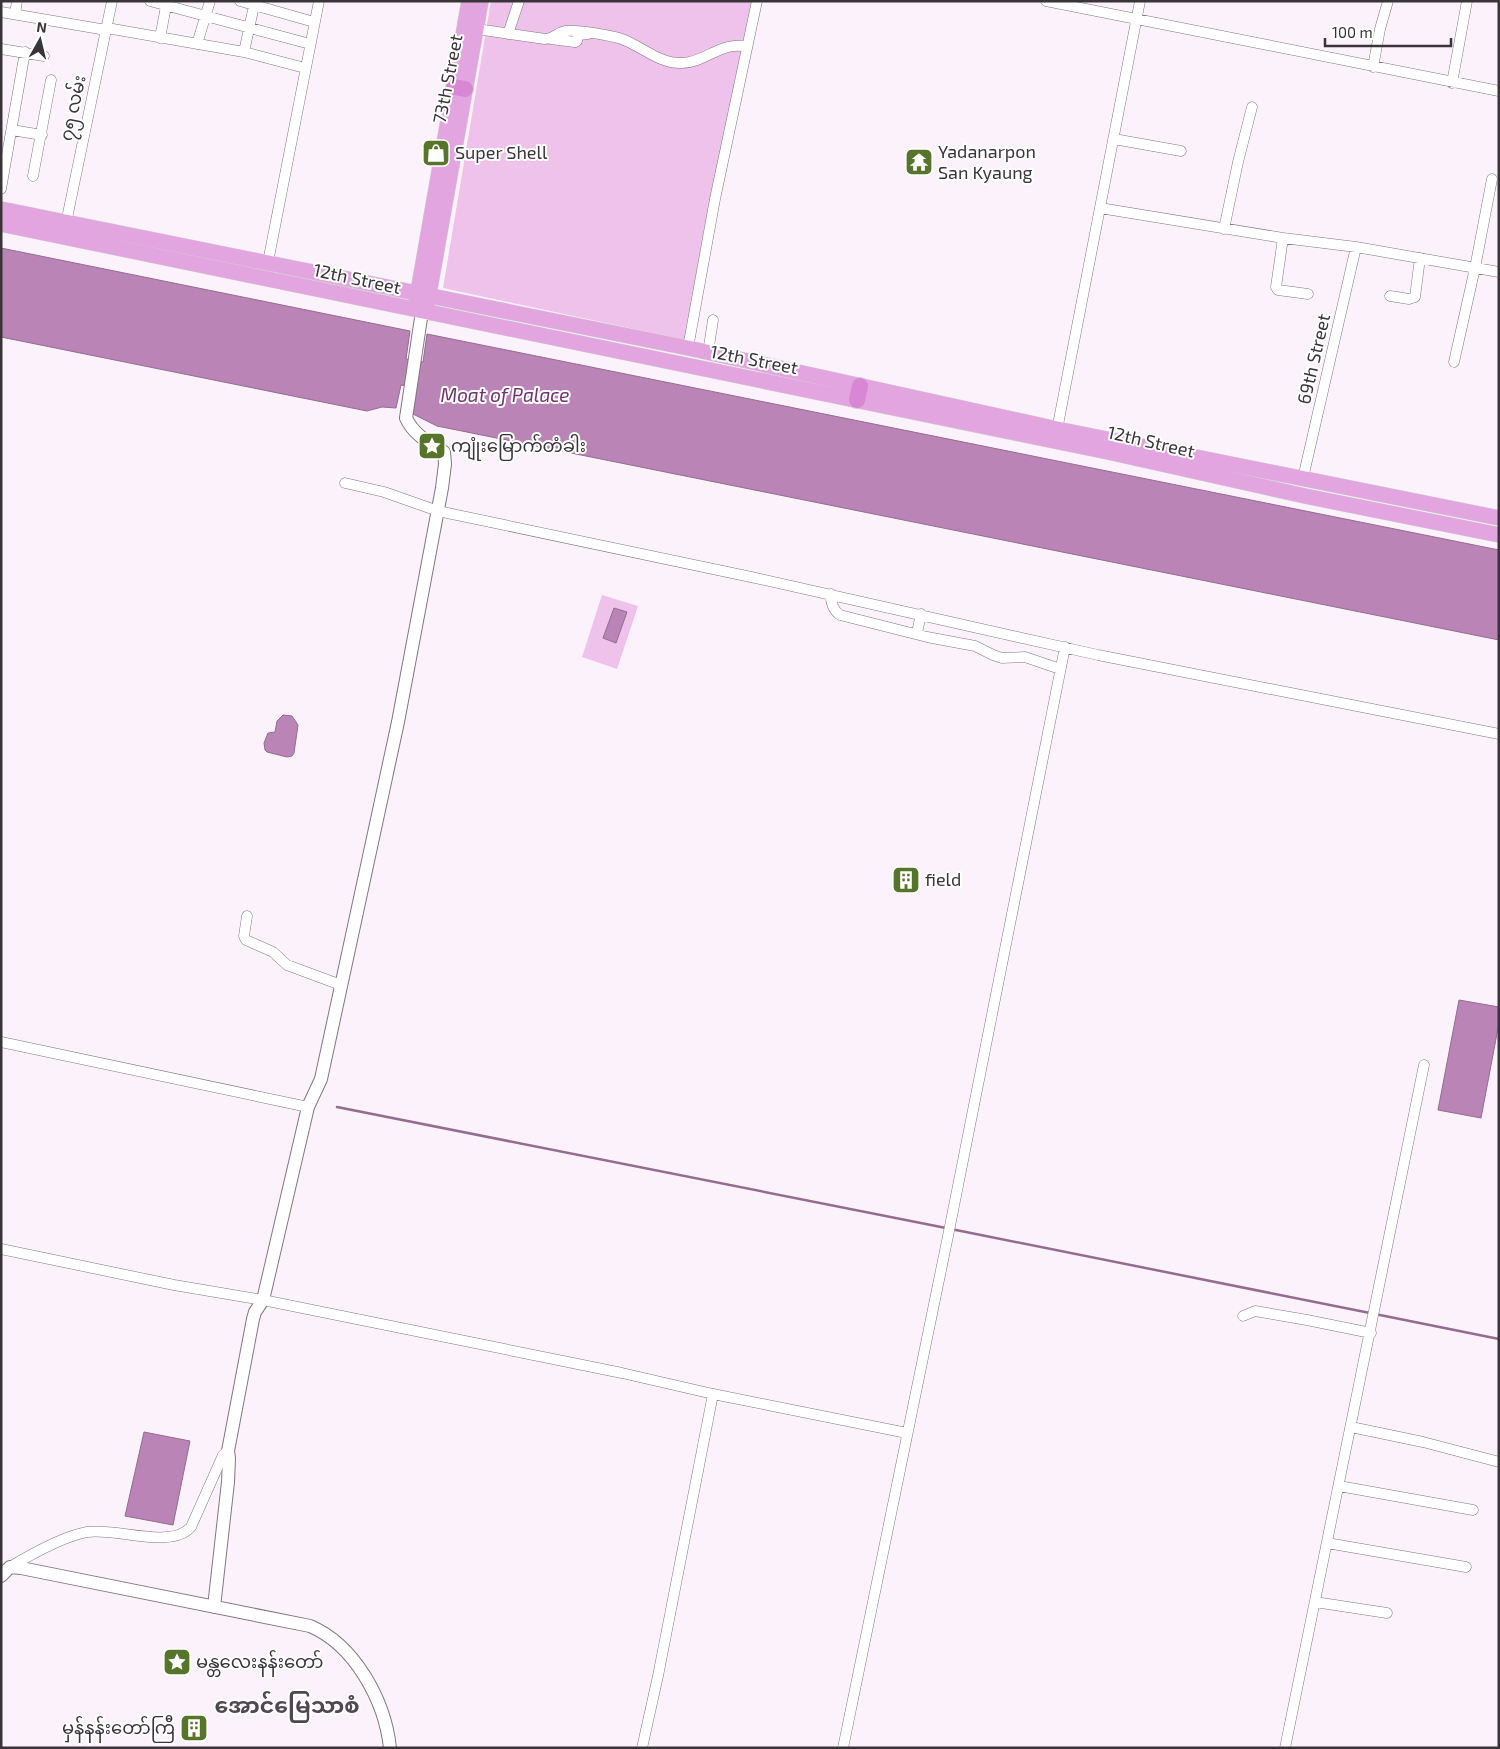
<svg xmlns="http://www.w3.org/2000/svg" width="1500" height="1749" viewBox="0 0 1500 1749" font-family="'Exo 2','Noto Sans Myanmar',sans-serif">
<rect width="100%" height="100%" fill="#fcf2fb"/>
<path fill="#eec2ea" d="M491 1H754L685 340 443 288Z
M602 595 638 606 617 669 582 657Z"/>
<path fill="#ba84b6" stroke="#936c90" d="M1 248 410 331 406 359 423 362 427 334 1499 550V640L437 426 413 414 417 388 401 385 396 408 382 407 367 411 1 337Z
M614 608 627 612 616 643 603 638Z
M283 715 292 716 298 725 294 753 292 756 287 757 267 752 265 750 264 743 268 733 275 732 277 721Z
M1459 1000 1499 1007V1023L1481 1118 1438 1110Z
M144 1432 190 1441 173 1525 125 1516Z"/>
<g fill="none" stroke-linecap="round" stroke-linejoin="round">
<path stroke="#936c90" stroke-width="2.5" d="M337 1107 946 1228
M951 1229 1370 1313
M1375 1314 1499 1339"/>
<defs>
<path id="minor" d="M150 1 310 44
M240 1 314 22
M1046 1 1499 91
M1 12 106 30
M15 14 17 1
M107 28 244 52 305 68
M470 28 545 39C553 39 558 32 566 31 580 30 605 35 619 38 641 45 658 64 682 63 705 63 722 40 747 47
M508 34 519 1
M160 38 167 1
M551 39 575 42 577 41 578 35 588 34
M197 44 210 1
M1 49 44 56
M244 52 255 1
M1373 67 1380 29 1388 1
M1452 83 1467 1
M12 130 42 135
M1114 139 1181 151
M33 176 51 80
M1 189 25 52
M1100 208 1283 238 1356 247 1499 272
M65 228 112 1
M1224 229 1238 162 1252 107
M1283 238 1276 287 1278 290 1308 294
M268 262 319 1
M1390 296 1409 299 1415 297 1420 258
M688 348 715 199 757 1
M708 353 713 320
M1454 362 1475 268 1492 179
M1056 435 1140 1
M1303 478 1356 247
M345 483 384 492 438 511 751 577 1098 655 1499 734
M831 594C830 602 834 611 840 615L927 637 975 646 993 655 1002 658 1025 657 1060 669
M917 633 921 614
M247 916 244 936 246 940 273 952 287 965 341 985
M1 1042 308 1107
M1 1249 174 1285 263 1300 622 1373 713 1394 907 1433
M1243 1316 1255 1311 1307 1320 1371 1333
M1351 1427 1423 1442 1499 1462
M1339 1486 1473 1510
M1327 1543 1466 1567
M10 1567C30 1555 65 1536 87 1532 115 1527 171 1550 191 1527L223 1455 228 1451
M1315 1602 1387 1613
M642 1748 658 1676 713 1394
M843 1748 948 1236 1065 647
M1285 1748 1424 1065"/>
<path id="tertiary" d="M1 1576 10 1567 21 1568 310 1626C355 1645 385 1701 390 1748
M214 1607 228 1482 229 1458 228 1451 253 1319 255 1312 263 1300 308 1107 321 1079 398 722 442 488 445 464 444 452C429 443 413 434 406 418L421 318 426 311"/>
<path id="primary" d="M1 209 688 348 1057 429 1499 518
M1 224 1108 452 1305 496 1499 535
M416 303 469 1
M427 305 481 1"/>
<path id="trunk" d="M454 87 465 89
M857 400 860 386"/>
</defs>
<use href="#minor" stroke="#80777f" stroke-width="11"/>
<use href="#tertiary" stroke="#80777f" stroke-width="14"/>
<use href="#primary" stroke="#d3d2d3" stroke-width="16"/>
<use href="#trunk" stroke="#d3d2d3" stroke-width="18"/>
<use href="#minor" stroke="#fff" stroke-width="10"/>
<use href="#tertiary" stroke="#fff" stroke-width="12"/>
<use href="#primary" stroke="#e2a5df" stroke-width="15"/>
<use href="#trunk" stroke="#d887d4" stroke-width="16"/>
</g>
<defs>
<symbol id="shop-square" viewBox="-11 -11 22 22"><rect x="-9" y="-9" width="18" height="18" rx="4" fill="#56752a" stroke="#fff"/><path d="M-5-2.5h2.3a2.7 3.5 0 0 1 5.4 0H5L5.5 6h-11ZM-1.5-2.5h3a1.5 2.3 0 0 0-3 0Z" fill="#fff"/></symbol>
<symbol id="temple-square" viewBox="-11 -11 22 22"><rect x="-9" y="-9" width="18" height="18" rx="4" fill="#56752a" stroke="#fff"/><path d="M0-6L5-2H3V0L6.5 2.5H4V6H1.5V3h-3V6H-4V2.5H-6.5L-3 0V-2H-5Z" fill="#fff"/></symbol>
<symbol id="sight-square" viewBox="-11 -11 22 22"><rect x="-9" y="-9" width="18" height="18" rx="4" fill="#56752a" stroke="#fff"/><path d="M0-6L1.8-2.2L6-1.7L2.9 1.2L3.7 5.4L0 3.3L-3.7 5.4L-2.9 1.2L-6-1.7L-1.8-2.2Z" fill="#fff"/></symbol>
<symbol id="building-square" viewBox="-11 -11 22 22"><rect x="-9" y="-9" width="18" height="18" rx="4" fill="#56752a" stroke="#fff"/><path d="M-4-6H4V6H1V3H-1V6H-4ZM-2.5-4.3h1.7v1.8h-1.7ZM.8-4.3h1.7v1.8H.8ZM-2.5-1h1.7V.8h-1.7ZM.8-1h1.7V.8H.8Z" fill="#fff"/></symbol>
</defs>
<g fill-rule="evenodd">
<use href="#shop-square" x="420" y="137" width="32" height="32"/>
<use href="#temple-square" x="903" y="146" width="32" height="32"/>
<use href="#sight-square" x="416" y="430" width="32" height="32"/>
<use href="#building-square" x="890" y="864" width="32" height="32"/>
<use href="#sight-square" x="161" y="1646" width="32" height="32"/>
<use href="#building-square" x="178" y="1712" width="32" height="32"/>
</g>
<g text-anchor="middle" stroke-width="4" stroke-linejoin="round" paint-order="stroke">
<g font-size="18" fill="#383438" stroke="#fff">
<text transform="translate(448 79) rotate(-79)" y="6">73th Street</text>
<text transform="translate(73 108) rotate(-78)" y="6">၇၅ လမ်း</text>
<text transform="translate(357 279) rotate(12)" y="6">12th Street</text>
<text transform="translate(1314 359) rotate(-77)" y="6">69th Street</text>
<text transform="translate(754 360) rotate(11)" y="6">12th Street</text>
<text transform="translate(1151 442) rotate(13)" y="6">12th Street</text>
</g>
<g font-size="18" fill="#383438" stroke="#fff" text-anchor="start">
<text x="938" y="158">Yadanarpon<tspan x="938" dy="21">San Kyaung</tspan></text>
<text x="455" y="159">Super Shell</text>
<text x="451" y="452">ကျုံးမြောက်တံခါး</text>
<text x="925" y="886">field</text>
<text x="196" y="1668">မန္တလေးနန်းတော်</text>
<text x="175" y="1734" text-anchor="end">မှန်နန်းတော်ကြီ</text>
</g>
<g font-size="19" font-style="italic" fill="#72306f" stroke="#fff">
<text x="505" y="402">Moat of Palace</text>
</g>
<g font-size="22" font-weight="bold" fill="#50484f" stroke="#fff">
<text x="287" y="1713">အောင်မြေသာစံ</text>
</g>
</g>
<rect width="1500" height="1749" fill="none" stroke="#383438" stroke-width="5"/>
<g transform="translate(40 40) rotate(8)" stroke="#ffffff" stroke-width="4" paint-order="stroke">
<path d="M0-4L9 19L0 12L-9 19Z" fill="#383438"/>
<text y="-8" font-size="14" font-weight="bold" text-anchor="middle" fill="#383438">N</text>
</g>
<path d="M1325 38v8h126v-8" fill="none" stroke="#383438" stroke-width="2.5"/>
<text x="1332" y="38" font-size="15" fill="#383438" stroke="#ffffff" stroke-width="4" paint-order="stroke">100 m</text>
</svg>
